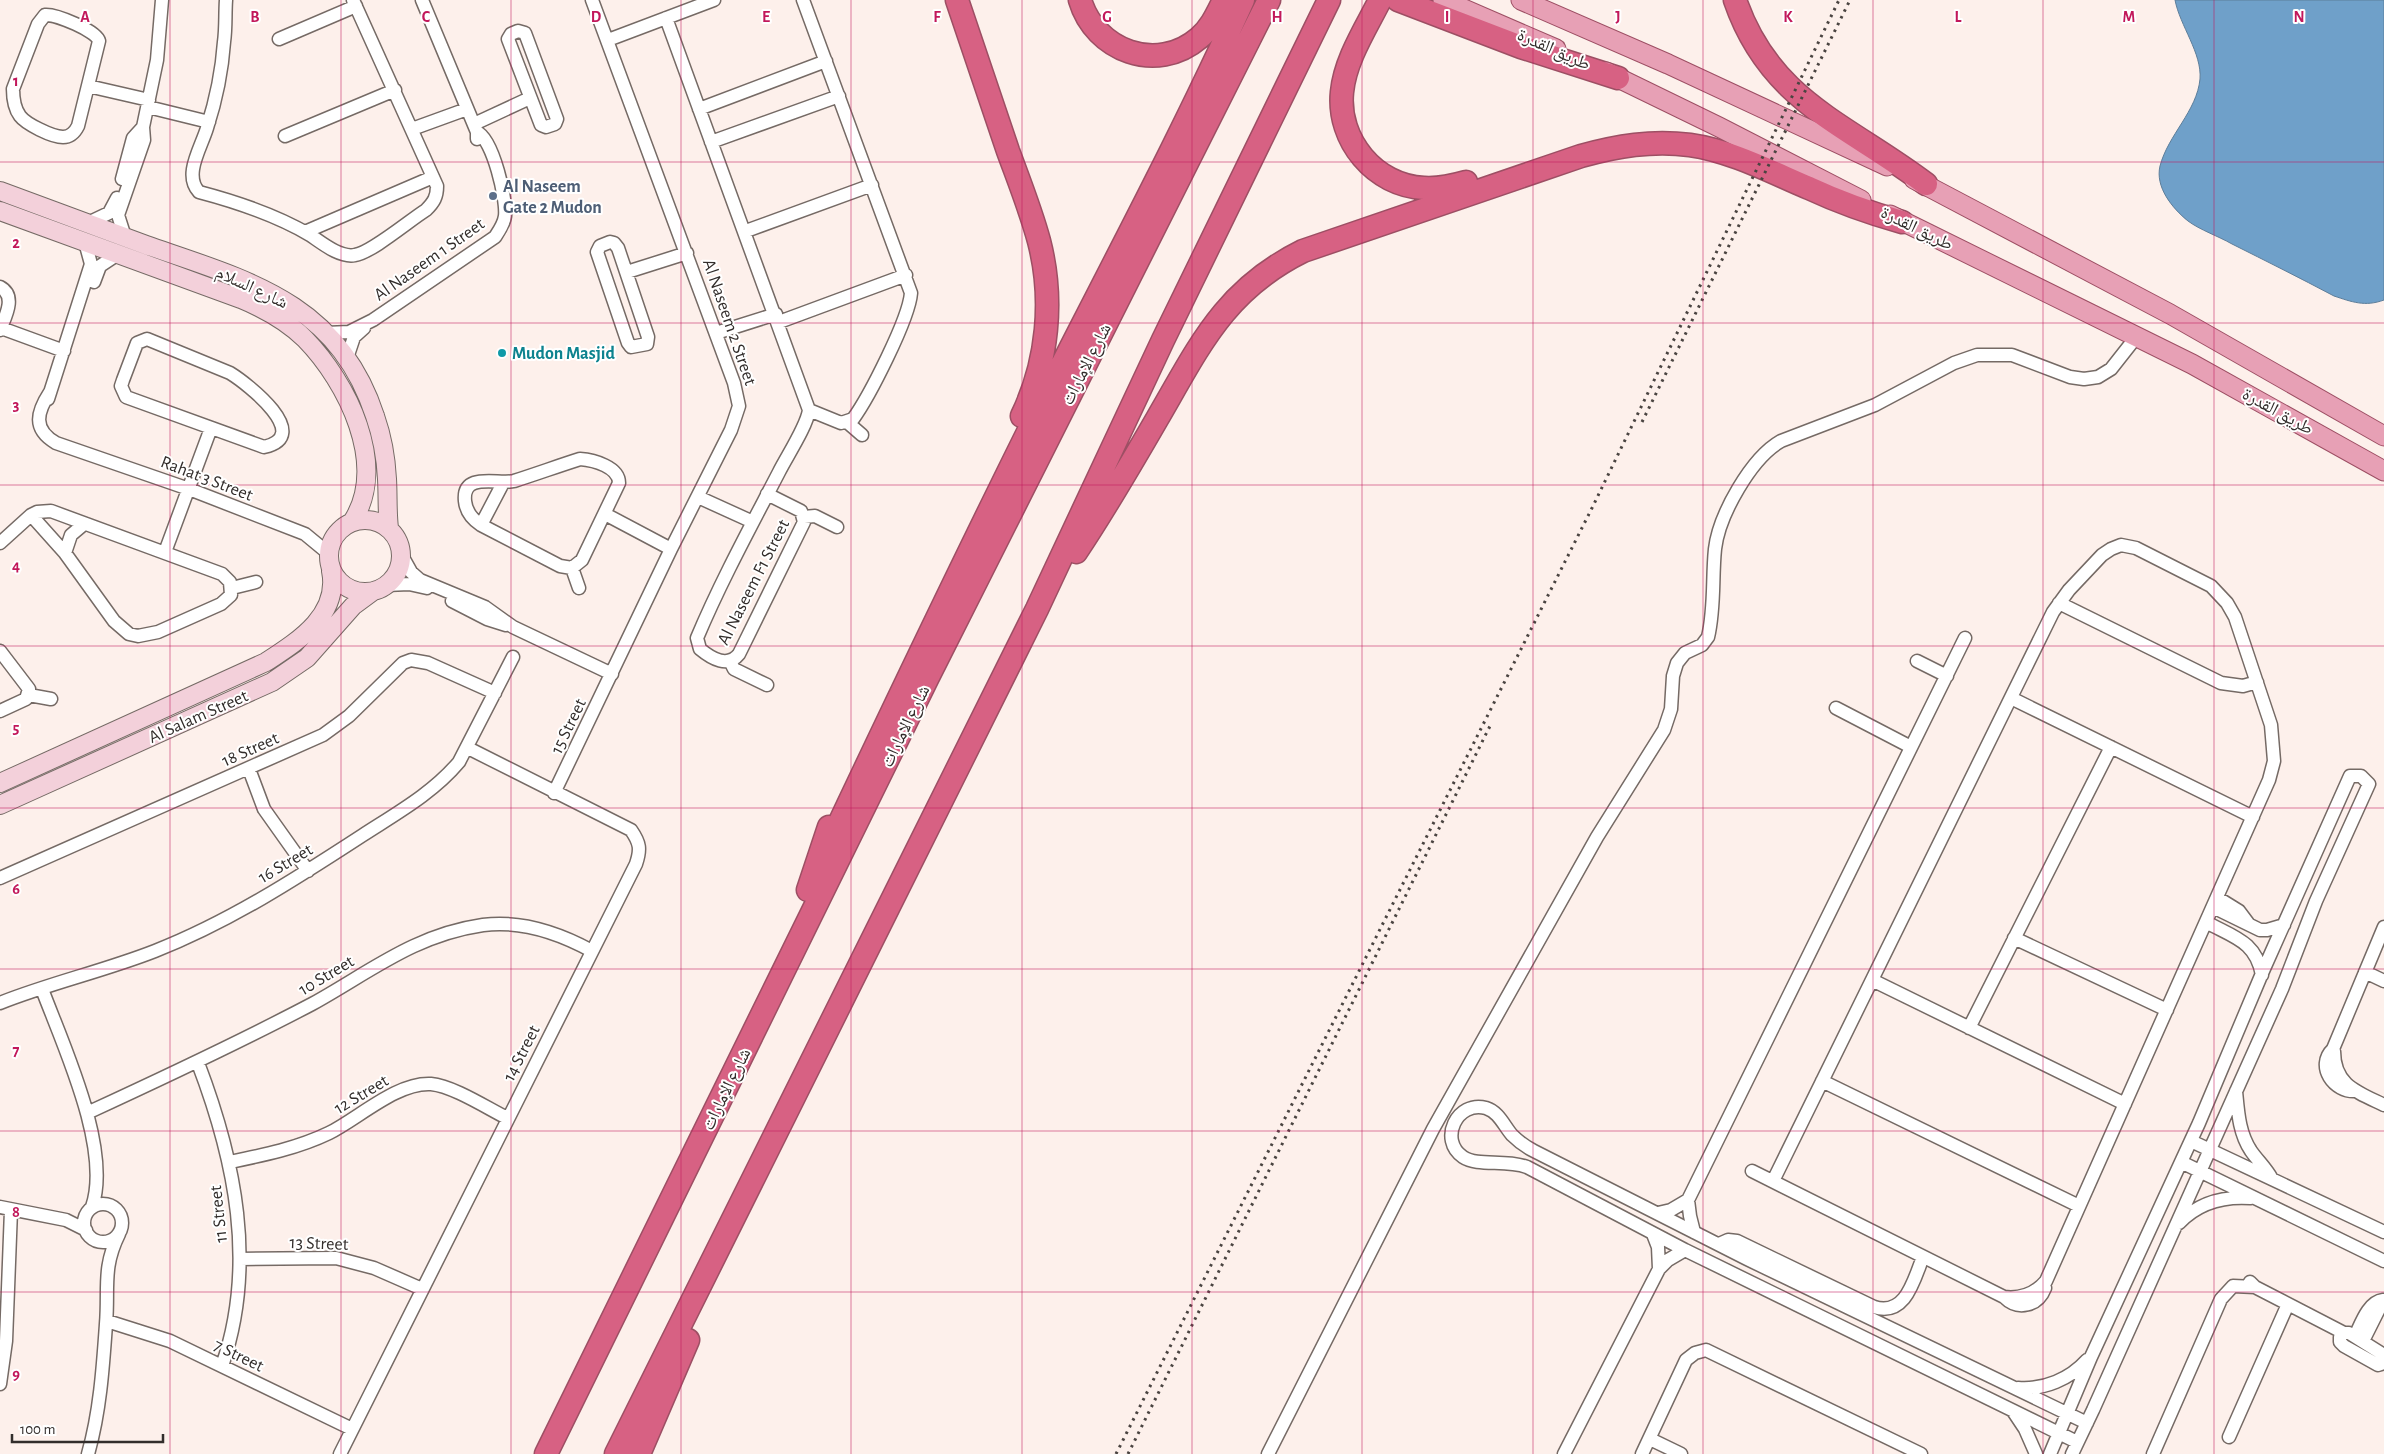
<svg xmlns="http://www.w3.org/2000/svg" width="2384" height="1454" viewBox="0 0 2384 1454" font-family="'Alegreya Sans','Noto Naskh Arabic',sans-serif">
<rect width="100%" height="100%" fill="#fdf0eb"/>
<path fill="#6fa0c9" stroke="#5d7e9a" d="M2175 0H2384V300C2365 307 2352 302 2334 296 2300 278 2266 261 2232 244 2218 236 2200 230 2188 221 2172 208 2155 187 2160 166 2168 135 2197 111 2200 79 2202 53 2180 26 2175 0Z"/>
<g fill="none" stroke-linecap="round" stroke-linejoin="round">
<defs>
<path id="street" d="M226 0C225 14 226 28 224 42 222 71 216 100 207 128 201 148 183 175 199 192 237 202 276 215 310 235 322 243 340 258 355 255 371 253 410 220 426 210 434 202 437 197 437 186L353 0
M422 0 477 132V139
M803 0 911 293C909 319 869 397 853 419L841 423 809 410
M45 15C56 14 97 31 99 41L78 126C75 132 70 137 63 137 52 137 26 124 20 116 14 108 13 99 13 89L38 24Z
M666 18 809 410C807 426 787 456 779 472 751 526 721 581 697 638L700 649C712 659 728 668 739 654L804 522 801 511 767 494
M518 31 525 33 557 119 555 124 546 127 541 125 508 39 511 34Z
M279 39 356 6
M608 40 714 0
M88 86 149 100
M148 107 209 122
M699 109 826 61
M474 124 530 98
M412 129 467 109
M285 136 395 90
M711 142 839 96
M122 179 133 138 143 127
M88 223 109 213 117 198
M746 231 872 185
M305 232 433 177
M125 237 118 215 144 140 143 127 157 60 162 0
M610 242 614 243 618 248 648 337 647 344 631 347 628 343 597 252 600 246Z
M627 272 687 253
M94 282 100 266 118 254
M0 287C17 296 5 317 0 330
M779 322 906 275
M1 328 64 351
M326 333 349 332 373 320 495 237C499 231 504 224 505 216 507 200 493 139 477 132
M716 333 776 314
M147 339 230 373C248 384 314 436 264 447L126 397 121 386 123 380 137 343Z
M347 358 354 337 364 328
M50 392C37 412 32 429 56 443L189 489 305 534 328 553
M48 399 91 264 85 242
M847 422 862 435
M580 459C594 460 619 467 619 483L582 560 572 568 560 566 481 525C472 519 466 512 465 501 462 471 499 485 514 481 536 474 558 466 580 459Z
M698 497 753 522
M605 514 671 549
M804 517 815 516 837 527
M481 525 503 483
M0 543 31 515 37 512 51 511 222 574 230 582 231 595 221 604 158 632 138 636 129 634 114 621 65 553 31 515
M165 552 211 428
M65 553 71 535 84 524
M401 554 411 572 420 580 485 607 513 627 612 674
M572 568 579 588
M386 585 409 584 427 588
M232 588 256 582
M452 601 487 619 506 625
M2059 603 2221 683 2243 686 2257 682
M0 651 29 689 26 699 0 711
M730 661 734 669 767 685
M1917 661 1947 676
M29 695 51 699
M2011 698 2253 817
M1836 708 1911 747
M249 769 264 809 308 871
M554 793 671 549 731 430 739 406 734 383 592 0
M0 878 323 735 349 716 403 663 411 660 428 663 495 693
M2218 898 2239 911 2248 923
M2213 907 2260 930H2267L2284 925
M2206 922C2233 937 2256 941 2262 975
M2014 938 2167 1010
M2365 972 2384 981
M1872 980 2125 1104
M42 989C63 1045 112 1149 92 1207
M0 1003C50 983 104 971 155 951 229 922 297 878 363 835 397 813 433 793 459 762L513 657
M1969 1028 2111 747
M2334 1051C2334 1085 2357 1092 2384 1105
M198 1063C235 1160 257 1265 222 1366
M1822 1081 2079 1206
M2236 1091C2238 1112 2239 1133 2251 1151 2258 1161 2266 1168 2272 1179
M2356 1091C2334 1093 2315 1066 2333 1049L2384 927
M87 1113C163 1078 238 1043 312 1004 370 972 414 935 483 925 522 920 559 933 592 951
M2191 1141 2384 1232
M230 1162C264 1155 298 1148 329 1133 359 1118 397 1082 431 1084 453 1086 487 1108 507 1118
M2181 1162 2384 1261
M1752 1171 2004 1297C2018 1311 2038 1306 2045 1288
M1773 1181 2053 612 2069 590 2102 555 2111 549 2121 545 2136 548 2211 586 2227 603 2235 617 2271 725 2274 761 2269 780 2046 1281C2035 1294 2021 1299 2004 1297
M1688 1200 1690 1216 1694 1232
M84 1223a19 19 0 1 1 38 0a19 19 0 1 1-38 0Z
M0 1207 66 1220 86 1230
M1658 1213 1671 1210 1688 1200 1965 638
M2179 1223C2198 1203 2224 1196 2251 1198
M1653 1234 1658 1247 1659 1269
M1719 1244 1728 1240 1737 1241 1874 1307C1906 1317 1914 1279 1923 1257
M240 1259 336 1258 374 1268 422 1289
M2250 1282 2255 1287 2344 1333
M107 1321 170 1341 352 1429
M2355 1336C2361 1324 2368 1302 2383 1300
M2363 1341 2380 1307
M2384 1355 2349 1333H2344L2340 1337V1342L2344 1346 2378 1365 2384 1363
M0 1384 6 1341 11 1210
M2018 1388C2044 1390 2070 1379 2087 1360
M2013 1411 2025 1429 2036 1454
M2229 1437 2288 1304
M1650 1439 1681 1454
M2077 1442 1685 1250 1527 1167C1505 1159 1478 1167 1463 1157 1438 1140 1457 1100 1486 1108 1499 1112 1504 1126 1512 1135 1519 1142 1526 1147 1534 1151L1747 1259 2087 1423
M88 1454C100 1412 103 1367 106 1324 109 1288 102 1268 119 1234
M340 1454 636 864C641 849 640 843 631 830L468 748
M1268 1454 1433 1129 1597 837 1664 730 1671 709 1673 676 1677 663 1685 653 1702 645 1708 637C1715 608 1712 578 1715 549 1719 515 1751 458 1781 441L1875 405 1954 363 1977 355H2012L2070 377 2084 379 2098 377 2111 369 2137 336
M1564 1454 1659 1269 1668 1260 1685 1250
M1642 1454 1686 1360 1695 1353 1706 1350 1921 1454
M2050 1454 2091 1357 2199 1123 2263 971 2350 776H2361L2369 784 2316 901 2282 989 2093 1410 2072 1454
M2153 1454 2221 1299 2233 1286 2255 1287"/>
<path id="secondary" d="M0 191C49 209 97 227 146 245 247 280 338 302 375 416 382 436 386 458 387 479 388 496 387 512 389 528
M0 211 241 299C265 309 287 321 305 339 347 382 389 465 352 522
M329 556a36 36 0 1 1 72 0a36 36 0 1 1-72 0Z
M0 783 266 662C298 641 340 615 331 571
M0 805 272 682 307 658 353 606 372 592"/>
<path id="primary" d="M1443 0 1556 49
M1521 0 1668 64 1887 166
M1606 72 1719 127 1861 200
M1914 179 2170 314 2384 436
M1890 215 2192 364 2384 471"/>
<path id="highway" d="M957 0C974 50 991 101 1008 151 1019 181 1031 211 1039 241 1054 299 1048 362 1022 416
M1080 0C1095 51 1157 74 1199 38 1211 28 1217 14 1224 0
M1380 0C1366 28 1345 60 1342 92 1337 140 1375 186 1424 188 1439 189 1452 186 1466 182
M1398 0 1521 47 1618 78
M1735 0C1770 102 1847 124 1926 184
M1076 552C1105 509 1131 464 1157 419 1199 347 1224 290 1303 251L1581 156C1617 146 1652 140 1690 145 1732 151 1771 172 1809 188 1839 202 1870 213 1902 222
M830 843C897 701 965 559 1035 418 1105 279 1179 142 1243 0
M808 890 829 827
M546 1454 927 679 1269 0
M616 1454 1037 609 1163 340 1329 0
M639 1454 688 1340"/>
</defs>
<use href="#street" stroke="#756a65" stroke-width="15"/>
<use href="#secondary" stroke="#756a65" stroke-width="20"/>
<use href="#primary" stroke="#9d4f64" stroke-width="21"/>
<use href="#highway" stroke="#9d4f64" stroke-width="25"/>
<use href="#street" stroke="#fff" stroke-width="12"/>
<use href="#secondary" stroke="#f3d0da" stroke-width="18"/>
<use href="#primary" stroke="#e7a0b5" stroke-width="19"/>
<use href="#highway" stroke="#d76183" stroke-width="22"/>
<path stroke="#4a4441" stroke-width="3" stroke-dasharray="2.5 5" stroke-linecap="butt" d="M1642 422 1850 0
M1116 1454 1592 508 1839 0
M1128 1454 1492 722"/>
</g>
<path fill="none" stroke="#c2185b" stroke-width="1" stroke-opacity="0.55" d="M170 0V1454M341 0V1454M511 0V1454M681 0V1454M851 0V1454M1022 0V1454M1192 0V1454M1362 0V1454M1533 0V1454M1703 0V1454M1873 0V1454M2043 0V1454M2214 0V1454M0 162H2384M0 323H2384M0 485H2384M0 646H2384M0 808H2384M0 969H2384M0 1131H2384M0 1292H2384"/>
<circle fill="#5c6f8a" stroke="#fff" stroke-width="2" cx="493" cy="196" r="5"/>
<circle fill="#0f9aa8" stroke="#fff" stroke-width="2" cx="502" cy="353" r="5"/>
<g text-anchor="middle" stroke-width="4" stroke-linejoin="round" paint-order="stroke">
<g font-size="18" fill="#322d2b" stroke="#fff">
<text transform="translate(1554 49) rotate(24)" y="6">طريق القدرة</text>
<text transform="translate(1917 228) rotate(26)" y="6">طريق القدرة</text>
<text transform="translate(429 259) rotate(-35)" y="6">Al Naseem 1 Street</text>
<text transform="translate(252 287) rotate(25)" y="6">شارع السلام</text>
<text transform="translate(730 322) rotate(71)" y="6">Al Naseem 2 Street</text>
<text transform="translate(1086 364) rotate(-63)" y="6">شارع الإمارات</text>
<text transform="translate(2278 411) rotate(29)" y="6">طريق القدرة</text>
<text transform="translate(207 478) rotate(21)" y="6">Rahat 3 Street</text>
<text transform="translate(753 582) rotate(-63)" y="6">Al Naseem F1 Street</text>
<text transform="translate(198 716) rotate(-24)" y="6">Al Salam Street</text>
<text transform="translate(568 726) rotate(-64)" y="6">15 Street</text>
<text transform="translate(905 726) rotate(-64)" y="6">شارع الإمارات</text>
<text transform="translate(250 749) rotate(-24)" y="6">18 Street</text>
<text transform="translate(285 863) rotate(-31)" y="6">16 Street</text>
<text transform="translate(326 975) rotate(-31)" y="6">10 Street</text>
<text transform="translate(521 1053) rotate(-63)" y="6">14 Street</text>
<text transform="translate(726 1089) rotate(-64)" y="6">شارع الإمارات</text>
<text transform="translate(361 1094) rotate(-31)" y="6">12 Street</text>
<text transform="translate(218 1214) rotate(-96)" y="6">11 Street</text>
<text transform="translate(319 1243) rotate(2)" y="6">13 Street</text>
<text transform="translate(239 1355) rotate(26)" y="6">7 Street</text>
</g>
<g font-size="18" font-weight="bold" fill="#4e5e75" stroke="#fff" text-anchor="start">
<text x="503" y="192">Al Naseem<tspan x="503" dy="21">Gate 2 Mudon</tspan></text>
</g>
<g font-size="18" font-weight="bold" fill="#0d838f" stroke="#fff" text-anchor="start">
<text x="512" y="359">Mudon Masjid</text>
</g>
</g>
<g font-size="16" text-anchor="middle" font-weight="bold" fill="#c2185b" stroke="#fff" stroke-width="4" stroke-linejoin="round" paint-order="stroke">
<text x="85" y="22">A</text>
<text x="255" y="22">B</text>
<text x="426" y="22">C</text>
<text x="596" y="22">D</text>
<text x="766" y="22">E</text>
<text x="937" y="22">F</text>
<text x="1107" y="22">G</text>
<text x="1277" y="22">H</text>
<text x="1447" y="22">I</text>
<text x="1618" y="22">J</text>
<text x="1788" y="22">K</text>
<text x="1958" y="22">L</text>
<text x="2129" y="22">M</text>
<text x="2299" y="22">N</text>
<text x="16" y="86">1</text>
<text x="16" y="248">2</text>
<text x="16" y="410">3</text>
<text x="16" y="571">4</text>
<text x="16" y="733">5</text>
<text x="16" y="894">6</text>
<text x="16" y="1056">7</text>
<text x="16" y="1217">8</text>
<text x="16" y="1379">9</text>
</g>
<path d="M12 1434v8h151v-8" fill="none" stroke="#322d2b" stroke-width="2.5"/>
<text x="20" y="1434" font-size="15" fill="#322d2b" stroke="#ffffff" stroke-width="4" paint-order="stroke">100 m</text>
</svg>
